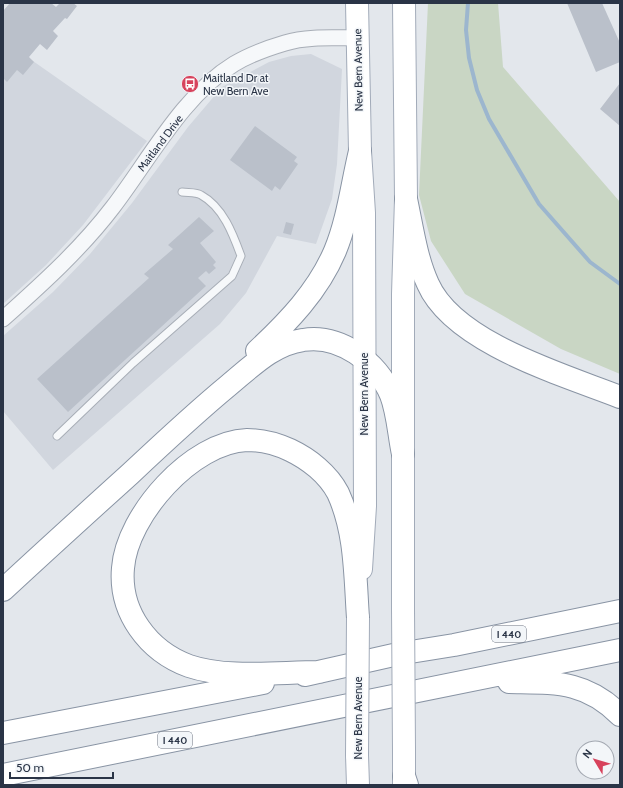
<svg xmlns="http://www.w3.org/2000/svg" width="623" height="788" viewBox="0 0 623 788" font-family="Cabin,sans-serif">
<rect width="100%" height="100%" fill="#e3e7ec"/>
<path fill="#d1d6de" d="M3 40 147 141 83 225 46 265 3 304Z
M311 54 342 69 337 164 332 199 316 244 277 236 246 293 220 324 53 470 3 411V336L53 292 90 254 132 203 188 127 222 87 269 62 291 56Z"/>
<path fill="#c9d6c4" d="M428 3H498L503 67 620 202V374L561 349 465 294 431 241 419 195Z"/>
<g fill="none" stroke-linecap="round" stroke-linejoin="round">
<path stroke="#9cb6ce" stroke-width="4" d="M468 3 466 30 469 58 477 90 489 119 539 204 590 262 620 284"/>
</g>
<path fill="#bac0ca" d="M10 3H51L56 7 60 3H73L77 6 67 19 65 18 53 31 58 36 47 50 40 44 29 57 34 62 23 75 17 70 7 82 3 78V11Z
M567 3H602L620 43V62L596 72Z
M620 83V126L600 109Z
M255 126 297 157 294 161 298 164 280 190 275 186 272 191 230 160Z
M199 217 214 231 200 243 216 262 213 265 216 268 209 274 206 271 198 278 206 286 68 412 37 379 149 278 144 274 173 249 168 245Z
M286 222 294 224 291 235 283 233Z"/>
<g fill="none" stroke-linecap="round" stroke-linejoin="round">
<defs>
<path id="lane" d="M57 436 133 363 232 276 241 256C233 234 223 207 201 195 196 192 188 193 182 192"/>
<path id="street" d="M3 319C42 284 81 249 113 207 149 160 183 95 234 64 249 55 268 48 285 43 307 36 334 38 357 38"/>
<path id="primary" d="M357 3 360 151 364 213 365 506 361 569
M403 609V294L406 199 404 3
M404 750V785
M357 755 358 785"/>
<path id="highway" d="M406 199C412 227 416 258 428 284 454 343 564 375 620 397
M257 351C288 322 318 291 335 251 348 220 352 184 360 151
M3 590C45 551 88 512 130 474 163 443 195 413 229 385 251 367 273 344 303 340 340 334 377 362 391 395 398 413 399 436 403 454
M319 672C279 672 227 679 189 666 148 651 119 612 123 568 127 515 192 442 247 440 262 440 277 444 290 450 309 459 328 474 338 493 356 532 355 576 358 618
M305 675 398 654 454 645 620 611
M509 682C554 683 585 680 620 715
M3 733 263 683
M3 775 620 650
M404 776 407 785"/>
</defs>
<use href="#lane" stroke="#a8aeb7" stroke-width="9"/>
<use href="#street" stroke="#a8aeb7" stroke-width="17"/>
<use href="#primary" stroke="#a2abb9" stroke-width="24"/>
<use href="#highway" stroke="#8994a4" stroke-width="24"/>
<use href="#lane" stroke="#f6f8fa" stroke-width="7"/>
<use href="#street" stroke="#f6f8fa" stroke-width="15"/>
<use href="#primary" stroke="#fff" stroke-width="22"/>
<use href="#highway" stroke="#fff" stroke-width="22"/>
<defs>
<path id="primary-bridge" d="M403 609 404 750
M357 755 358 618"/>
</defs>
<use href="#primary-bridge" stroke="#a2abb9" stroke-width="24" stroke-linecap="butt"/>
<use href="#primary-bridge" stroke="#fff" stroke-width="22"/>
</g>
<defs>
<symbol id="bus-disc" viewBox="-11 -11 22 22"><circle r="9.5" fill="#d7425c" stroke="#f3f6f9"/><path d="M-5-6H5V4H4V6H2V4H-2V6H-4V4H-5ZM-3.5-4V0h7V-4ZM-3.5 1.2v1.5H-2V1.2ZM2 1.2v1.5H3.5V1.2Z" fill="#fff"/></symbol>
</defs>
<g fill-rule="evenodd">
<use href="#bus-disc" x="180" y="74" width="20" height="20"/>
</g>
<g text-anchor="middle" stroke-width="3" stroke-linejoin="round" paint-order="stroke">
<g fill="#f3f6f9" stroke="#666e7c" stroke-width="1">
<rect x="492" y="626" width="34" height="16" rx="3"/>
<rect x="158" y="732" width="34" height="16" rx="3"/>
</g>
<g font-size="10" font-weight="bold" fill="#2a3446">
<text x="509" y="638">I 440</text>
<text x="175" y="744">I 440</text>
</g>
<g font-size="11" fill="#2a3446" stroke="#f3f6f9">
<text transform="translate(358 70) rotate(-91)" y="4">New Bern Avenue</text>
<text transform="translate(160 143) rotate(-53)" y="4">Maitland Drive</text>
<text transform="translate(364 394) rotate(-90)" y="4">New Bern Avenue</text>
<text transform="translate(358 718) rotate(-90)" y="4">New Bern Avenue</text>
</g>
<g font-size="11" fill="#2a3446" stroke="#f3f6f9" text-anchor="start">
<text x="203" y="82">Maitland Dr at<tspan x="203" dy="13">New Bern Ave</tspan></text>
</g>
</g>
<rect width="623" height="788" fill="none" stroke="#2a3446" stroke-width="8"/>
<g transform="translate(595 760) rotate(308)"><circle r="19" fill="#f3f6f9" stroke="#a3a8b1"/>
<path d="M0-3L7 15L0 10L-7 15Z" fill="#d7425c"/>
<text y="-6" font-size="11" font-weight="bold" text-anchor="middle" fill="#2a3446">N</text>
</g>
<path d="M10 772v6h103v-6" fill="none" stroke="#2a3446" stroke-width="2"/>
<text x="16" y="772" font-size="12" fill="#2a3446" stroke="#f3f6f9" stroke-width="3" paint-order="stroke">50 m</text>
</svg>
